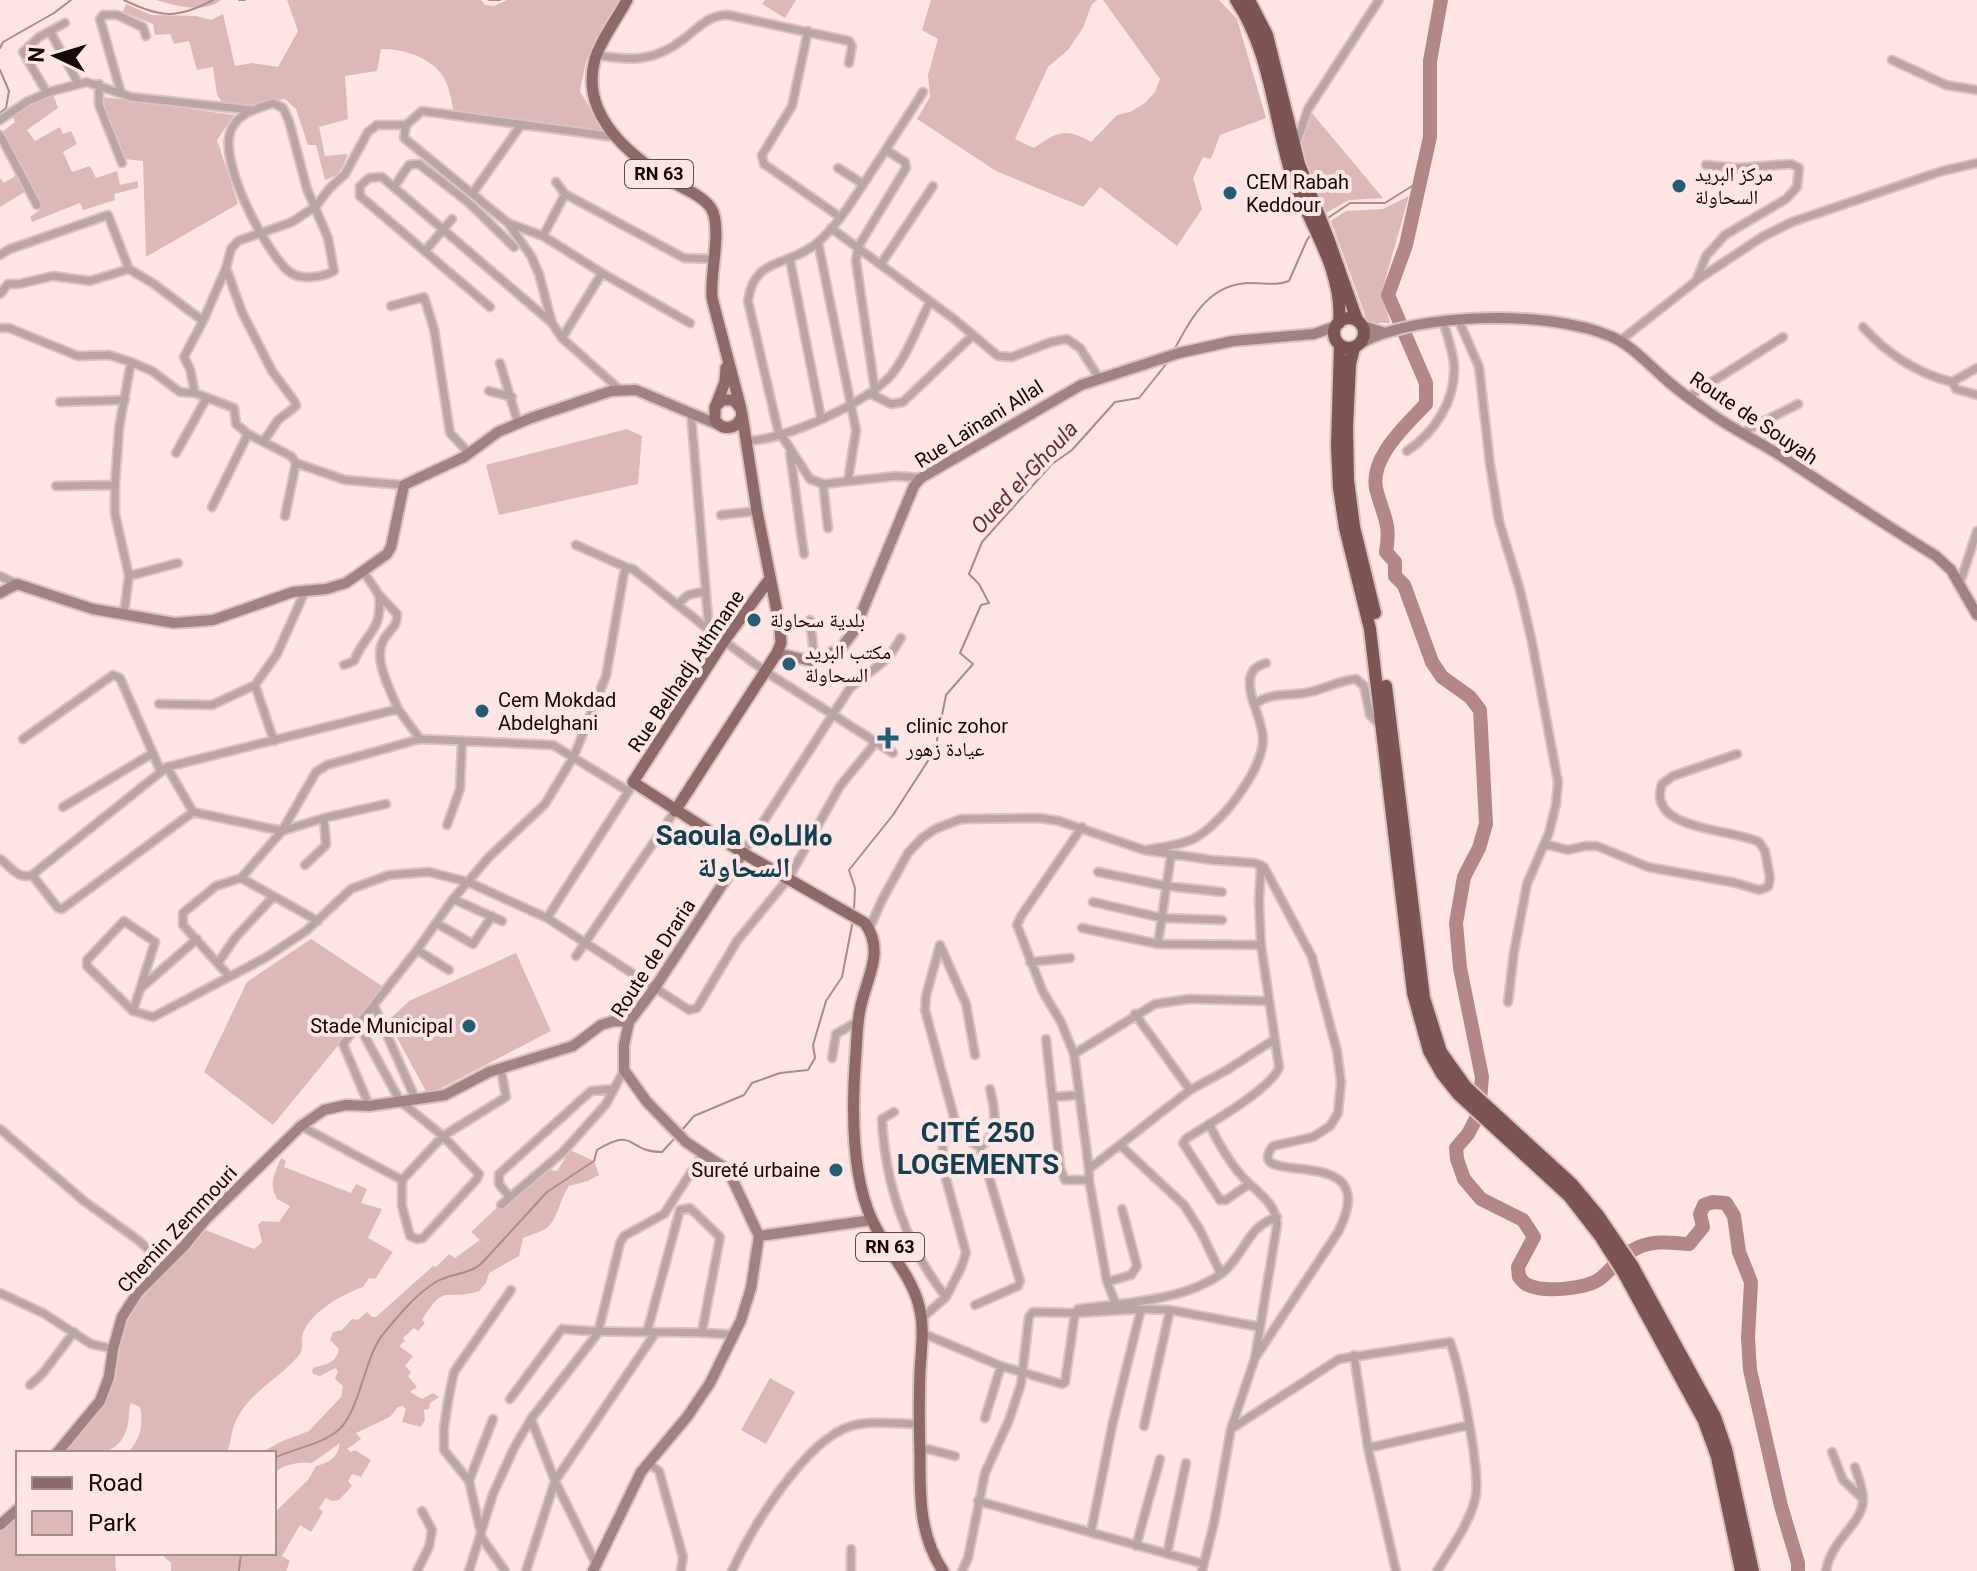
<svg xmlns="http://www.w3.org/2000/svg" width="1977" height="1571" viewBox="0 0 1977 1571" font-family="Roboto,'Noto Naskh Arabic','Noto Sans Tifinagh',sans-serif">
<rect width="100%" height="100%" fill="#ffe6e4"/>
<path fill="#dcb9b7" d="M156 0H221C204 14 176 6 156 0Z
M287 0H481L485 5 494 6 507 0H619L586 61 580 91 602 130 454 113C452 103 450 91 446 82 437 59 403 48 381 49L377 71 345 76 348 119 319 127 325 156 348 154C342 168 340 176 325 180L316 145H308L296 109 285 99 251 107 222 102 217 95 213 67 197 70 189 41 174 44 170 34 155 35 153 24 123 12 126 4 151 15 196 16 211 20 223 14 235 66 252 63 278 67 298 31Z
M765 0H796L785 18 762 4Z
M931 0H1097L1092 4 1083 28 1068 50 1048 67 1015 139 1034 148C1057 132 1066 127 1091 142L1117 115 1130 112 1145 103 1155 92 1160 79 1103 0H1219L1237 19 1266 118 1220 135 1211 159 1203 157 1193 178 1202 209 1177 246 1100 187 1083 207 996 171 917 119 930 97 928 75 938 39 922 30Z
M53 94 58 108 27 130 35 141 60 127 63 134 71 131 77 144 63 152 72 172 90 166 96 178 117 171 120 185 138 181V188L114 194 115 200 83 210 80 203 32 222 30 217 41 209 2 132 15 122 12 115Z
M103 97 234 115 217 140 238 204 146 257 143 161 125 159 103 106Z
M1311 112 1383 198 1349 200 1324 214 1300 147Z
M17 175 26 191 0 207V178L4 183Z
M1409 196 1382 291 1390 323H1368L1331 221 1346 211 1383 209Z
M627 429 642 436 638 484 499 515 486 465Z
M311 939 385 988 273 1125 204 1072 247 982Z
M516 953 551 1031 428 1095 388 1021 409 1001Z
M570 1150 594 1161 599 1175 588 1181 569 1186C560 1198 559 1216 548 1227 541 1233 531 1234 523 1238L519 1256 489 1273 486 1283 479 1291C444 1302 446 1281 422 1320L425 1323 418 1331 414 1328 403 1338 405 1341 399 1346 413 1356 405 1366 411 1372 408 1376 417 1387 410 1392 422 1399 433 1393 439 1397 430 1403 429 1409 424 1410 425 1420 421 1427 402 1422 406 1409 403 1406 398 1407 390 1417 356 1433 361 1439 347 1449 351 1452 355 1450 371 1460 361 1477 352 1474 348 1481 352 1486 339 1500 332 1501 326 1498 319 1508 323 1512 311 1532 300 1525 282 1556 290 1561 286 1571H171V1563L160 1553H274V1513L308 1480 316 1466C331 1462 337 1458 340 1443L312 1463C300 1461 281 1465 274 1474V1453H261L280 1442 309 1431 341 1397 343 1386 335 1379 338 1371 335 1368 320 1376 313 1374 312 1371 313 1368C325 1364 336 1364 339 1349L330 1340 333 1332 342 1330 352 1319 358 1320 367 1312 372 1317H376L433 1266 436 1267 449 1254 455 1258 480 1240 471 1232 539 1168 557 1171Z
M281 1158 286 1161 284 1167 351 1193 356 1184 367 1189 361 1203 382 1209 368 1238 393 1252 375 1279 369 1278 363 1287C343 1294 307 1313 302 1337 301 1344 304 1349 299 1355 280 1379 249 1391 235 1423 231 1432 231 1443 227 1453H127C140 1441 144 1424 140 1407L131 1403C128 1411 130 1419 127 1428 118 1459 90 1453 64 1453L93 1417 127 1317 168 1266 203 1229 254 1249 262 1242 258 1225 262 1221 279 1222 290 1206 277 1199C268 1183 275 1174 281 1158Z
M770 1378 795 1392 766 1444 741 1430Z
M18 1514V1553H115L116 1571H0V1532Z"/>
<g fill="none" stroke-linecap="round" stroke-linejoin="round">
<path stroke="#b28785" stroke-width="2" d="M124 0C161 18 177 19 213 0
M239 0H245
M489 0H500
M0 48 3 42 54 13 71 0
M0 70 9 91 6 108 0 113
M1325 220 1350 203H1385L1420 181
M1174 350C1192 317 1209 283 1251 283 1266 283 1276 286 1289 281L1307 240 1312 233
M854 910 855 888 849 870 893 815 935 750 946 695 973 664 960 653 981 605 989 603 979 584 969 574 982 542 1052 464 1072 450 1115 402 1139 398 1167 363
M682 1130 694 1116 744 1095 752 1083 780 1073 808 1070 815 1058 813 1045 826 1001 842 977 853 920
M274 1458C293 1449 319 1445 336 1432 360 1415 363 1358 384 1333 398 1316 417 1293 436 1282 451 1273 468 1275 481 1264L547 1192 594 1161 597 1150C637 1126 626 1152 662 1152L675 1138
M239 1571 241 1553"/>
<path stroke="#b28785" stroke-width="14" d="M1441 0 1430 61V137L1406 245 1388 295 1426 383V404C1405 426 1367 460 1377 492 1384 518 1391 524 1386 552L1395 562V576L1404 585 1432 662 1442 677 1470 697 1480 710 1486 824 1479 848 1464 877 1456 923 1460 968 1482 1077 1479 1113 1468 1134 1456 1148 1457 1159 1464 1179 1481 1199 1523 1220 1534 1237 1518 1267 1519 1277C1522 1280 1524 1284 1528 1285 1544 1293 1587 1289 1601 1278 1614 1267 1622 1254 1639 1247 1656 1240 1672 1243 1689 1244L1703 1227 1700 1214 1704 1205 1713 1202 1726 1203 1734 1216 1739 1252 1751 1282 1748 1338 1750 1370 1781 1506 1798 1563V1571"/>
<defs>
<path id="street" d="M50 31 78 83
M808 31 792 106 762 155 764 164 840 217
M596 55C632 61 655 62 685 38 700 26 709 15 728 15L849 41 852 46 849 63
M1892 60 1946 85 1977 90
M99 84V105L122 163
M47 93 23 52 39 37 65 23
M121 93 100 19 103 15H117L143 27 146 36
M273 103 283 108 289 121 307 189 328 238 334 271C321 278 298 281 287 270 264 248 216 158 232 128 240 112 257 109 273 103Z
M0 120 28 101 52 91 87 82 131 97 251 110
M0 135 37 205
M615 137 422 111 406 125 404 138 508 223 531 256 539 274 552 323 562 338 619 389
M1296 144 1308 109 1379 0
M838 168 863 184
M556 182 565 194
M394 187 409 165 419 164 469 203 514 247
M472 194 521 125
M508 223 543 236
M831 228 954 319 998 356 1012 357 1051 342 1067 339 1080 348 1099 378
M818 242 856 430 848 481
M425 251 452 219
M0 255 10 249 108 215 129 269 154 284 203 321
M790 260 821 418
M881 264 933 186
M226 268 242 312 272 371 295 402 296 406 278 420 263 442
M1697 280 1762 237 1792 222 1942 171 1977 163
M0 294 8 284H19L53 276 90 281 129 269
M391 306 424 297 434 329 450 433 469 453
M490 307 360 196V186L369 178 382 177 552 323
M1458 319 1479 367 1490 464 1499 521 1520 590 1532 642 1558 782 1556 804 1549 833 1527 884 1514 952 1508 1002
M690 323 602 273 543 236 565 194 684 258 713 259
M1863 327C1886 353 1918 374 1952 382L1977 368
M0 328H9L78 356 109 355 131 362 152 371 180 392 195 393 234 408 236 424 248 434 291 456 296 463 345 480 404 485
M562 338 602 273
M1621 340 1696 281 1706 256 1725 235 1786 199 1797 187 1799 168 1791 164 1737 168 1706 165
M500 363 518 423
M1952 382 1956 389 1977 395
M489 391 512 397
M875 391 856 261 858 247 906 168 905 162 886 150
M195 393 190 369 184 357 203 321 226 268 231 249 238 241 292 222 316 206 329 189 345 174 368 132 377 125H406
M871 394 891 404 903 402 973 335
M1688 397 1783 337
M60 402 125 400
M691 413 709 630
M1741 433 1798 404
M747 441C785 440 867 403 892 374 908 354 918 325 930 302
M1407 451C1434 433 1456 401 1454 365 1453 350 1447 336 1443 321
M176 453 206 399
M790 453 804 554
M921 478 897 476 823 484 810 479 778 430 748 301C754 256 787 268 817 243 837 226 852 201 866 180 885 151 904 122 923 92
M823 484 828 528
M56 486 115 485
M212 507 248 434
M721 515 757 511
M285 516 296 463
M576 545 628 568
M363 571 379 595 397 614C398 628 388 630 383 641 373 660 391 691 398 709
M0 576 17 584
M129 576 178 563
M1960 583 1977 531
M678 604 688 595 706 591
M124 612 129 576 115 514V485L119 428 131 362
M810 620 815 662
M344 665 354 661C366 631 383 632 379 595
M159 704 212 705 255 685
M1255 704C1271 692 1287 696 1305 693 1323 690 1337 681 1356 679L1364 686 1370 715 1381 726
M23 739 113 675 120 678 161 772
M420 739 553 745 628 791
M274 741 255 685 277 654 306 589
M167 767 193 812
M63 807 153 753
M447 825 460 789 462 742
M1082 827 1021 916 1017 925 1043 992 1061 1022 1074 1054 1089 1169V1180L1107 1282 1116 1304
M1545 844 1568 850 1585 846H1597L1648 867 1736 883 1759 890 1768 887 1770 878 1765 851 1759 842C1731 828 1646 831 1662 784L1673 776 1737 754
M1150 849C1164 847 1180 845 1193 839 1220 826 1262 771 1263 740 1263 719 1248 700 1250 679 1252 669 1257 666 1266 663
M743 853 850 688 888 658 901 638
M0 859C11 866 17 880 32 875L167 767 398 709 420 739 327 765 316 772 282 831 193 812 62 909 58 908 32 875
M305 865 326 845 324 818
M1098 872 1166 886 1222 892
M241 878 318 921
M453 899 502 921
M1093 902 1162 918 1222 920
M547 918 630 789
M436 923 473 944 492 916
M1082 928 1158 944 1261 945
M869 929 882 900 908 853 921 839 935 829 961 819 1040 818 1059 821 1144 850 1212 860 1255 863 1264 867 1312 957 1337 1051 1341 1082 1338 1113 1330 1126 1313 1137 1273 1146C1239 1191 1387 1137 1338 1232L1255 1358
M1158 944 1171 855
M417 950 449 970
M576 956 675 811
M1030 962 1070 958
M218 963 235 938 273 897
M229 976 183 925V913L216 886 241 878 282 831 324 818 386 804
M142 987 197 939
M374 1006 416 1100
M133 1011 87 966V960L124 921 155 942 133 1011 153 1017 265 958 306 931 351 889 389 875 429 872 468 882 547 918 689 1010 697 1008 737 941 788 879 840 786 872 747 873 742
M1135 1014 1190 1090
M1046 1039 1060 1168 1065 1180H1089
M1074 1054 1155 1004 1189 999 1268 1001
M832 1058 836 1034 858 1021
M1053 1097 1079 1095
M366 1098 343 1044 417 950 453 899 489 857 545 804 574 756 606 676 624 573 628 568 633 569 709 630 766 672 893 753
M894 1112 882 1119C885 1184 906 1246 946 1297
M301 1126 402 1180V1206L410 1236 417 1239 423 1238 477 1179 479 1174 443 1136 400 1101 359 1026
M0 1129 84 1201 138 1240 164 1264
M1120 1145 1184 1205 1200 1230 1221 1274
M980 1147C1000 1134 995 1109 990 1089
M1089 1169 1190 1090 1227 1070 1275 1039
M402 1180 443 1136 506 1097 501 1069
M1249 1184 1226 1200H1220L1183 1143 1187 1138C1207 1125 1273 1088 1279 1067L1261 945 1259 902 1261 865
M509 1196 499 1184V1174L591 1091 613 1089
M501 1205 563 1152 606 1104 624 1070
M1107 1282 1131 1275 1137 1266 1122 1209
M0 1293 43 1313 91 1344 113 1349
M975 1305 1018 1286 1020 1281 980 1147 962 1137 954 1117 925 1010 926 996 940 945 966 1004 975 1055
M1078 1309C1122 1303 1185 1301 1222 1273 1245 1255 1246 1227 1277 1217
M922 1318 946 1297 961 1268 966 1253 942 1164 943 1142 954 1117
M647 1332 680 1210 690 1208 720 1237 702 1332
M922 1333 1001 1366 1062 1384 1065 1382 1075 1313
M1354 1355 1368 1448 1396 1571
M30 1385 43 1373 74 1332
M510 1399 562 1329C620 1335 677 1329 735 1335
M985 1418 1001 1366
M493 1419 469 1481 482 1538 505 1571
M531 1419 555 1481 596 1564
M1144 1426 1170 1310 1260 1327
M1231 1429 1339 1359 1450 1342C1460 1368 1482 1475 1475 1500 1468 1525 1451 1549 1437 1571
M919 1447 955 1456
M1368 1448 1469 1425
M1832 1452 1843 1480 1863 1499
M649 1464 659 1471 683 1557 681 1571
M469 1481 444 1450V1428L448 1401 454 1372 511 1290
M978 1501 1204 1564
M1091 1532 1113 1422 1141 1309
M1136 1546 1160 1459
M1167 1554 1186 1463
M417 1571 429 1547 432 1530 422 1511
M469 1571 493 1494 514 1448 531 1419 598 1333 620 1243 624 1236 664 1214 703 1154
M526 1571 555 1481 656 1332
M732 1571C751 1529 805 1440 851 1426 871 1420 897 1424 918 1424
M851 1571V1549
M962 1571 968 1558 985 1473 1009 1420 1021 1384 1029 1317 1033 1312 1075 1313 1141 1309 1170 1310
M1202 1571 1214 1523 1231 1429 1255 1358 1277 1225C1277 1202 1254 1191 1240 1174 1227 1159 1218 1142 1209 1124
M1826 1571C1831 1539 1863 1524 1863 1499 1863 1488 1858 1477 1855 1467"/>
<path id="secondary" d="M1363 326 1382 332
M1361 343C1419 312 1549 310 1610 336 1630 344 1646 362 1662 376 1677 390 1694 402 1710 413 1732 429 1756 440 1778 454 1830 488 1882 523 1936 556L1951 570 1977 615
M0 593 17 584 93 609 174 623 213 620 293 592 326 589 346 583 387 554 391 547 404 485 464 457 498 432 531 418 611 391 636 390 719 425
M777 653 815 662 842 647 854 631 914 486 921 478 1081 385 1179 353 1233 341 1314 334 1336 326
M759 1236 872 1220
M57 1453 100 1401 109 1377 113 1349 122 1317 138 1292 184 1246 205 1220 301 1126 324 1110 346 1105 369 1106 445 1095 489 1072 573 1046 601 1025 614 1021 629 1022
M0 1525 18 1509
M593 1571 641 1472 687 1417 710 1383 741 1320 751 1288 759 1236 728 1170 686 1142 647 1102 624 1070V1045L629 1022 654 989 743 853"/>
<path id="primary" d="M627 0C617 19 601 39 595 59 579 116 631 157 674 183 687 190 707 198 713 212 721 235 710 272 712 297L713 302 741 409 742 417 737 424C729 430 720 428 715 420V407L722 400H734L741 409
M716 405 725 382 726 368
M769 580 724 641 633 782 743 853 865 923C886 953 865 980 860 1010 857 1024 857 1038 856 1052 852 1102 850 1173 872 1220 887 1253 916 1278 921 1316 924 1333 921 1353 920 1370 919 1399 919 1426 920 1455 920 1496 919 1535 943 1571
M675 811 777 653 781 643 780 627 757 511 742 414"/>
<path id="highway" d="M1236 0C1270 51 1273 113 1290 170 1306 220 1344 269 1339 323
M1249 0 1267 35 1299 164 1329 241 1357 320
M1334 333a15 15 0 1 1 30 0a15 15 0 1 1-30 0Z
M1340 345 1337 446 1339 488 1345 528 1370 629 1413 993 1429 1051 1442 1074 1458 1094 1569 1196 1600 1236 1623 1272 1704 1421 1717 1457 1741 1571
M1354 348 1350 364 1347 427 1348 480 1354 527 1375 613
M1386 686 1424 998 1441 1052 1466 1087 1572 1184 1598 1215 1632 1265 1715 1417 1726 1449 1753 1571"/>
</defs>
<use href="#street" stroke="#dac2c1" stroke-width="11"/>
<use href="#secondary" stroke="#dac2c1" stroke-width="14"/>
<use href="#primary" stroke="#dac2c1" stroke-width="15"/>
<use href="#highway" stroke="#dac2c1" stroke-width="16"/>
<use href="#street" stroke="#b9a5a4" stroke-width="7"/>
<use href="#secondary" stroke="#a08381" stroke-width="10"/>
<use href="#primary" stroke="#8d6a68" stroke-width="11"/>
<use href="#highway" stroke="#7c5553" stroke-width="12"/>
</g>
<g fill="#205e75" stroke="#ffe6e4" stroke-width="3">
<circle cx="1679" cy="186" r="8"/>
<circle cx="1230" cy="193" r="8"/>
<circle cx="754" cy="620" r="8"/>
<circle cx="789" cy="664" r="8"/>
<circle cx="482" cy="711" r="8"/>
<path d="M884 726h8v8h8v8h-8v8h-8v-8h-8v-8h8z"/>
<circle cx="469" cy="1026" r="8"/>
<circle cx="836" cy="1170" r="8"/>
</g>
<g text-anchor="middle" stroke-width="8" stroke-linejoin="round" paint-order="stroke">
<g fill="#ffe6e4" stroke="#5b4b4a" stroke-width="2">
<rect x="625" y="160" width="68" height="28" rx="6"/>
<rect x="856" y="1233" width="68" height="28" rx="6"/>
</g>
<g font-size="18" font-weight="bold" fill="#150808">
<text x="659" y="180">RN 63</text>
<text x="890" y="1253">RN 63</text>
</g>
<g font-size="20" fill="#150808" stroke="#ffe6e4" text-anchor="start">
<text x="1695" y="181">مركز البريد<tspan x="1695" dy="23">السحاولة</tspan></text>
<text x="1246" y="189">CEM Rabah<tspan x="1246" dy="23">Keddour</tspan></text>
<text x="770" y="627">بلدية سحاولة</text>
<text x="805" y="659">مكتب البريد<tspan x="805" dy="23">السحاولة</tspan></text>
<text x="498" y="707">Cem Mokdad<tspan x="498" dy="23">Abdelghani</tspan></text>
<text x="906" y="733">clinic zohor<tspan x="906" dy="23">عيادة زهور</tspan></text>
<text x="453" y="1033" text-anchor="end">Stade Municipal</text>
<text x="820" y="1177" text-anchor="end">Sureté urbaine</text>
</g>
<g font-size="20" fill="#150808" stroke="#ffe6e4">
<text transform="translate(1754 418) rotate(34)" y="7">Route de Souyah</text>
<text transform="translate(979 424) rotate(-32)" y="7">Rue Laïnani Allal</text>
<text transform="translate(686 671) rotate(-56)" y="7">Rue Belhadj Athmane</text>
<text transform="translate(653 958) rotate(-57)" y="7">Route de Draria</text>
<text transform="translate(177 1229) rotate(-47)" y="7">Chemin Zemmouri</text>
</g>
<g font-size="22" font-style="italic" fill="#682f2f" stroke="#ffe6e4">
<text transform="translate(1024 477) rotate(-47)" y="8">Oued el-Ghoula</text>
</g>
<g font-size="28" font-weight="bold" fill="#0e4153" stroke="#ffe6e4">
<text x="744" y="845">Saoula ⵙⴰⵡⵍⴰ<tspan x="744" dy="32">السحاولة</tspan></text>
<text x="978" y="1142">CITÉ 250<tspan x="978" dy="32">LOGEMENTS</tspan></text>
</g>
</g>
<rect x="16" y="1451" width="260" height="104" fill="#ffe6e4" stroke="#a18d8c" stroke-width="2"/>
<rect x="32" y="1477" width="40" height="12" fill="#8d6a68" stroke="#a18d8c" stroke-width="2"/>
<text x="88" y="1491" font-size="24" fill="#150808">Road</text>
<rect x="32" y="1511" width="40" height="24" fill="#dcb9b7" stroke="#a18d8c" stroke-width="2"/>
<text x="88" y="1531" font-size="24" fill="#150808">Park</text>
<g transform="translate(56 56) rotate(274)" stroke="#ffe6e4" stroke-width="6" paint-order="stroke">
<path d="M0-6L14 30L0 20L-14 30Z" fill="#150808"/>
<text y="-12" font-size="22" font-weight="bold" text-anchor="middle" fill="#150808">N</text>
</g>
</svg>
